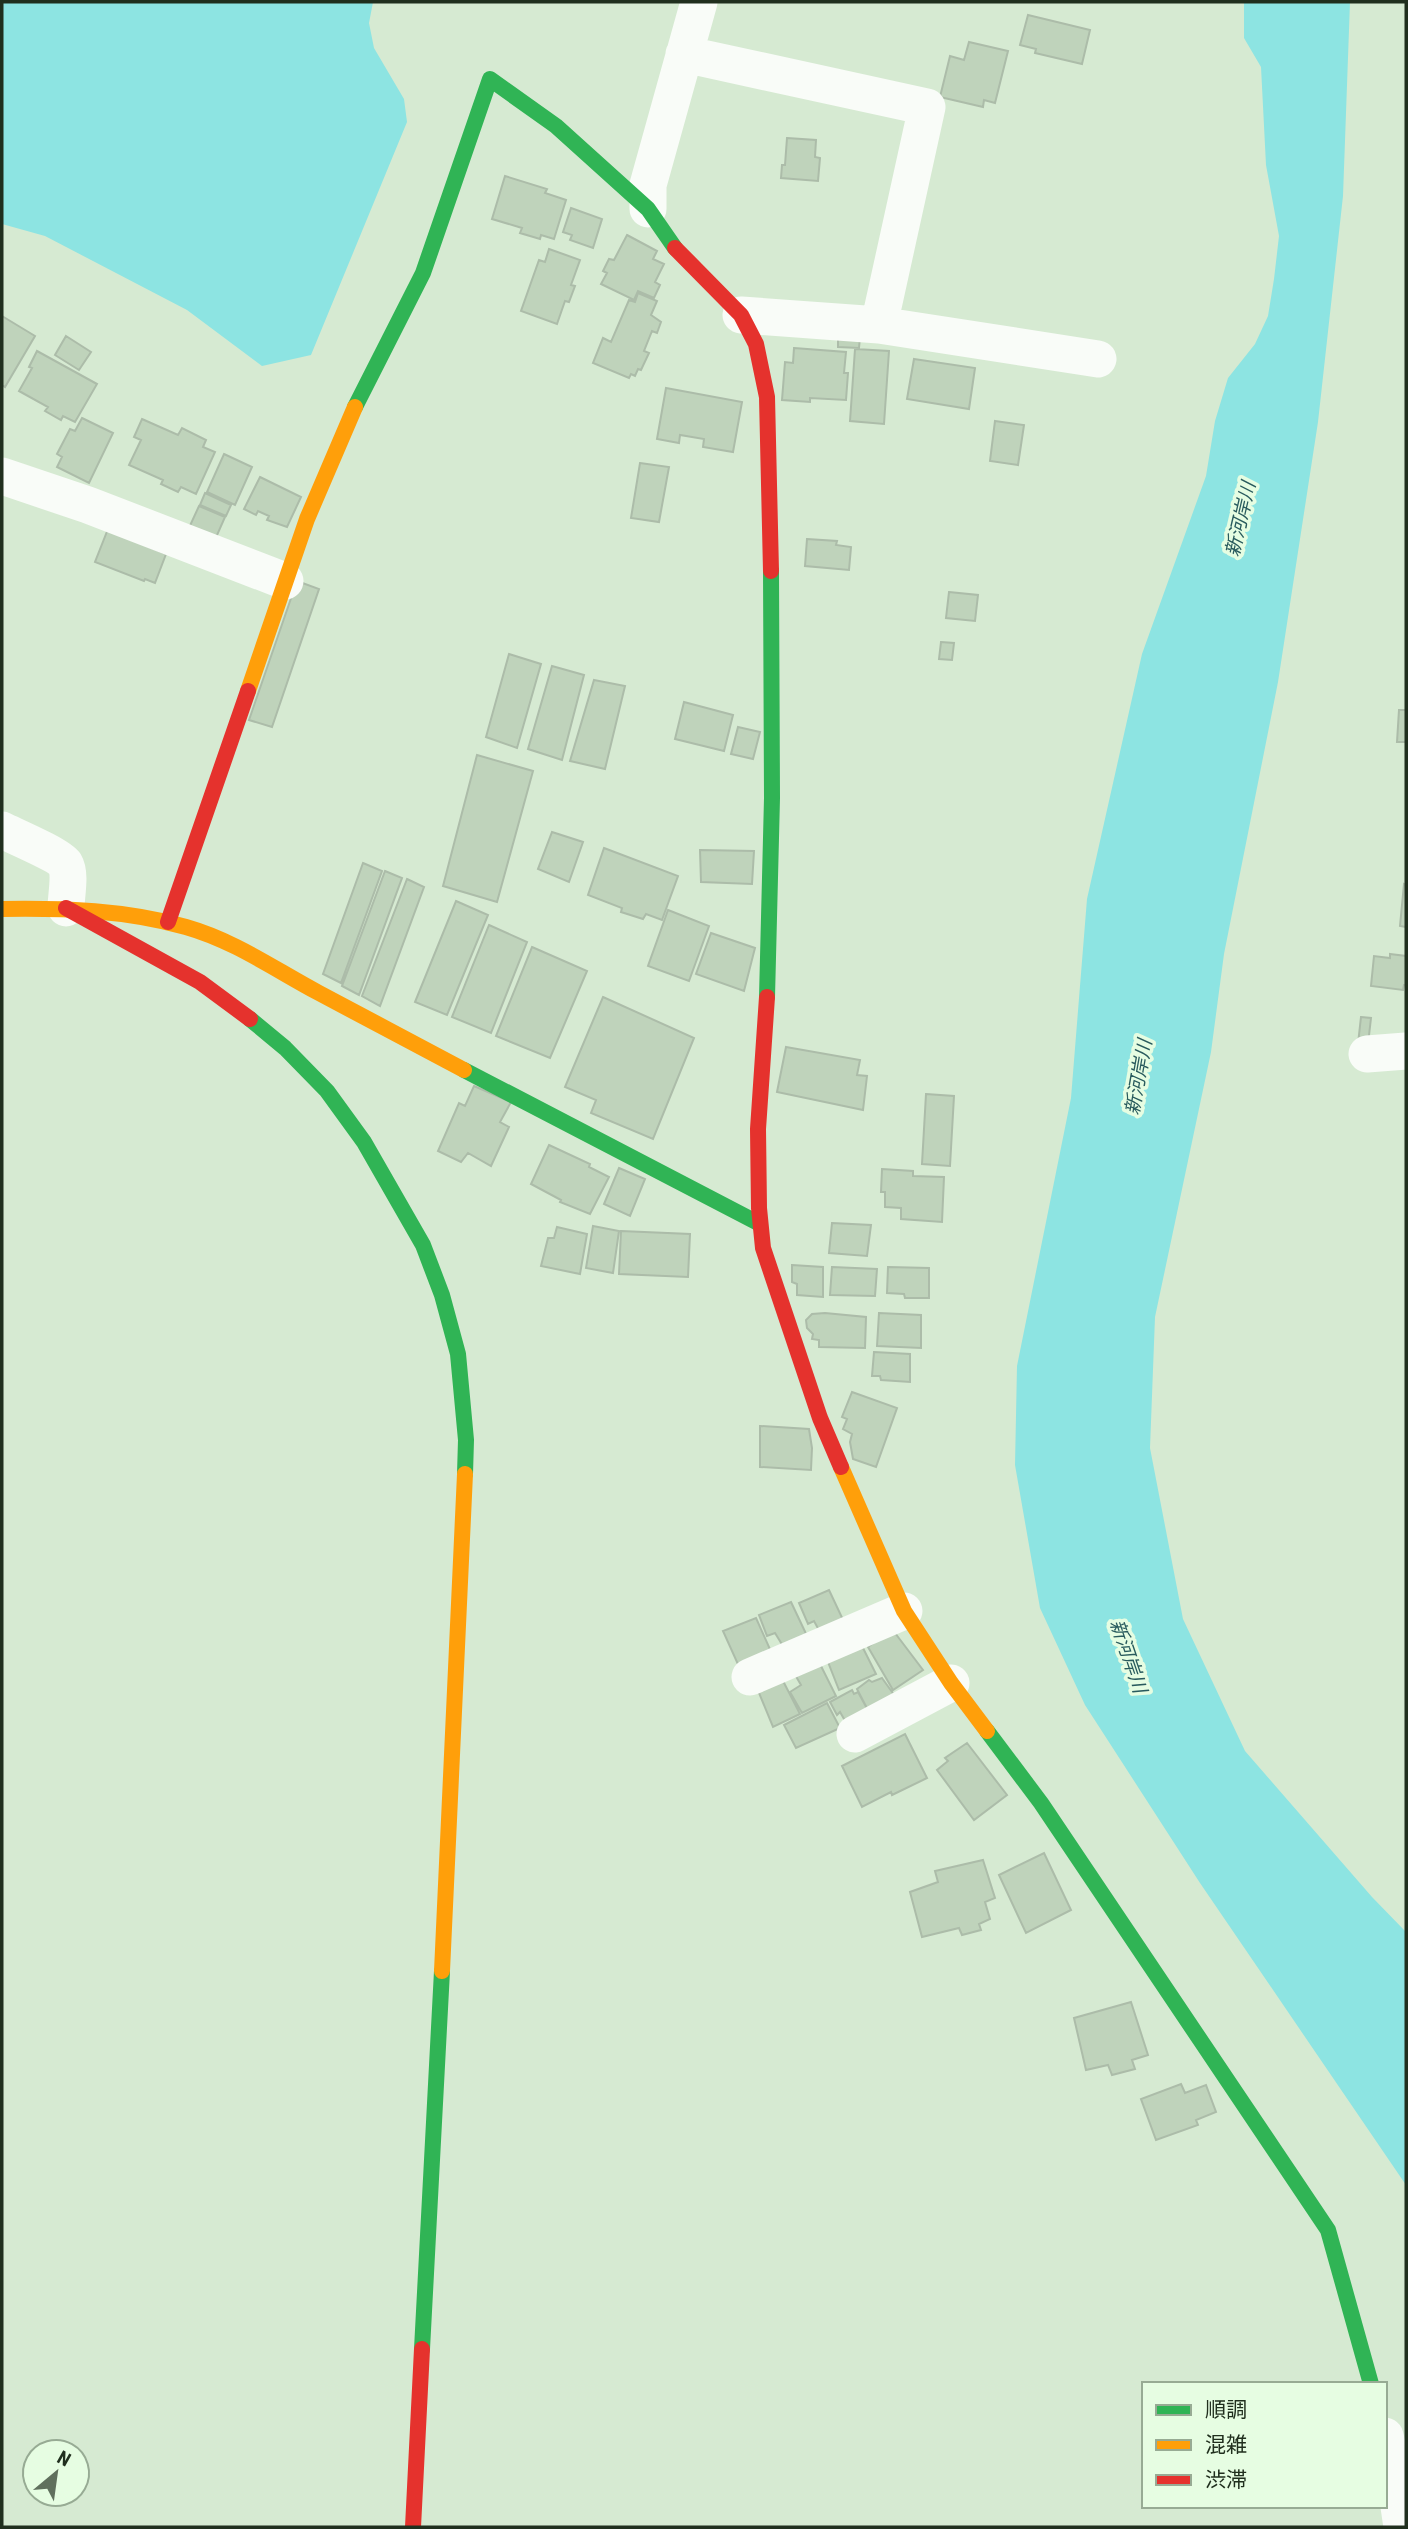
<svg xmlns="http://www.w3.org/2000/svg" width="1408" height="2529" viewBox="0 0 1408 2529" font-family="'Roboto Condensed','Noto Sans JP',sans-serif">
<rect width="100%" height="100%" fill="#d6ead2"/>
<path fill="#8de4e2" d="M2 2H373L369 23 374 48 404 99 407 122 311 355 262 366 187 310 45 236 2 224Z
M1244 2H1350L1343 196 1318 422 1278 682 1224 954 1211 1052 1155 1317 1150 1448 1183 1619 1245 1751 1372 1897 1406 1932V2185L1200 1883 1085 1705 1040 1608 1015 1465 1017 1366 1071 1098 1087 899 1142 654 1206 476 1215 421 1228 378 1255 344 1268 316 1274 279 1279 236 1266 165 1261 67 1244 38Z"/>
<path fill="#bfd3bb" stroke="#acbca9" stroke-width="2" d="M1028 15 1090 30 1082 64 1035 53 1036 49 1020 45Z
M969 42 1008 51 995 103 984 100 983 107 940 97 950 56 964 60Z
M787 138 816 140 815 157 820 158 818 181 781 178 782 165H785Z
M505 176 547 189 545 193 566 200 554 239 541 235 540 239 520 233 522 228 492 219Z
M571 208 602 219 593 248 570 240 572 235 563 232Z
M627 235 657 251 653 259 664 264 655 282 660 285 654 298 638 291 634 300 601 284 607 273 603 271 609 259 614 260Z
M549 249 580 260 571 285 575 286 569 302 565 301 557 324 521 311 539 260 545 262Z
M638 293 657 301 651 315 661 322 657 333 652 331 644 351 649 353 641 370 638 369 635 376 631 374 629 378 593 363 603 338 611 342 629 300 635 302Z
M2 316 35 336 5 387 2 385Z
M66 336 91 352 79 370 55 355Z
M838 336 860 337 859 348 838 347Z
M794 348 846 352 844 373H848L846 400 810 398V402L782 400 785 362 793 363Z
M855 349 889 351 884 424 850 421Z
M37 351 97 384 75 422 63 416 61 420 45 411 48 407 19 391 32 368 29 367Z
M914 359 975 368 969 409 907 399Z
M666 388 742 402 733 452 703 447 704 439 680 435 679 443 657 439Z
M82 418 113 433 89 483 57 467 62 457 57 454 70 429 75 431Z
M142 419 178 435 182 428 206 440 203 447 215 452 196 494 181 487 178 492 161 484 163 480 129 465 141 440 134 437Z
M995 421 1024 425 1018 465 990 461Z
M224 454 252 467 235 505 207 492Z
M640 463 669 467 659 522 631 518Z
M260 477 301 497 287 527 267 520 269 516 258 511 256 515 244 509Z
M205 493 231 505 226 516 200 505Z
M199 506 225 517 214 542 188 530Z
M108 529 166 554 155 583 145 579 144 581 95 562Z
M807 539 837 541 836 545 851 547 849 570 805 566Z
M297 581 319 589 272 727 249 720Z
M949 592 978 595 975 621 946 618Z
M941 642 954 643 952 660 939 659Z
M509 654 541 664 517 748 486 737Z
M552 666 584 675 562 760 528 749Z
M594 680 625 686 605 769 570 761Z
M684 702 733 715 724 751 675 739Z
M1399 710H1406V742H1397Z
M738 727 760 732 753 759 731 754Z
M477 755 533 771 497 902 443 886Z
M552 832 583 842 569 882 538 869Z
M604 848 678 876 662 920 646 914 643 919 621 912 622 908 588 895Z
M700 850 754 851 752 884 701 882Z
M363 863 382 871 341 983 323 974Z
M385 871 402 878 359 995 342 986Z
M407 879 424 887 380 1006 362 996Z
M1404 884 1406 885V927L1400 926Z
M456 901 488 915 447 1015 415 1002Z
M668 910 709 926 689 981 648 966Z
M489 925 527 942 491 1033 452 1017Z
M711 933 755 948 744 991 696 974Z
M532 947 587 971 550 1058 496 1036Z
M1390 954 1406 956V985H1404L1403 990 1371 986 1374 956 1390 958Z
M603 997 694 1038 653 1139 591 1113 596 1100 565 1087Z
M1361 1017 1371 1018 1368 1044H1358Z
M786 1047 860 1060 857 1075 867 1076 863 1110 777 1092Z
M474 1086 511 1102 500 1122 509 1127 491 1166 468 1153 461 1162 438 1151 459 1103 465 1106Z
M926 1094 954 1096 950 1166 922 1164Z
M549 1145 590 1164 589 1167 609 1177 590 1214 560 1202 561 1200 531 1184Z
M619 1168 645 1179 630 1216 604 1204Z
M882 1169 913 1171V1176L944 1177 942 1222 901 1219V1208L885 1207V1192H881Z
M832 1223 871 1225 867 1256 829 1253Z
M593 1226 619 1231 613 1273 586 1268Z
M557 1227 587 1234 580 1274 541 1266 548 1238H554Z
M621 1231 690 1234 688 1277 619 1274Z
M792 1265 823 1267V1297L797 1295V1284L792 1282Z
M832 1267 877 1269 875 1296 830 1295Z
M888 1267 929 1268V1298H905L904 1294 887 1293Z
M825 1313 866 1317 865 1348 819 1347V1340L812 1339 813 1334 807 1328 806 1320 812 1314Z
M879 1313 921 1315V1348L877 1346Z
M874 1352 910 1354V1382L881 1380 880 1376H872Z
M852 1392 897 1408 876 1467 853 1459 850 1442 852 1434 843 1429 847 1419 842 1417Z
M760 1426 809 1429 812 1448 811 1470 760 1467Z
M829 1590 845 1624 821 1634 814 1621 808 1624 799 1603Z
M791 1602 808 1638 783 1646 775 1633 767 1636 759 1615Z
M756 1618 773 1656 741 1671 723 1631Z
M892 1629 923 1670 893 1690 868 1647Z
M862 1646 876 1674 839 1690 828 1662Z
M818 1660 836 1696 802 1713 790 1692 801 1685 794 1673Z
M781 1677 800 1714 773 1727 757 1688Z
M882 1678 897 1699 870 1714 857 1689 869 1680 872 1682Z
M852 1690 854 1694 858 1692 870 1714 848 1726 840 1712 837 1715 830 1702Z
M827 1703 840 1728 796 1748 784 1725Z
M905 1734 927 1778 892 1795 891 1792 862 1807 842 1766Z
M967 1743 1007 1795 974 1820 937 1770 948 1761 945 1758Z
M1044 1853 1071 1910 1026 1933 999 1875Z
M983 1860 995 1898 985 1902 990 1919 979 1924 981 1930 962 1935 959 1928 922 1937 910 1892 938 1882 935 1871Z
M1131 2002 1148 2055 1132 2060 1135 2069 1112 2075 1108 2065 1086 2070 1074 2018Z
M1181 2084 1185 2093 1206 2085 1216 2112 1196 2120 1198 2125 1156 2140 1141 2099Z"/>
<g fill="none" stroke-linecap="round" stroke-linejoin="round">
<path stroke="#f9fcf8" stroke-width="37" d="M684 54 927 107 879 325
M648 209V185L699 2
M741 315 879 325 1098 359
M2 476 88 505 285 581
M2 830C14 836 59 855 65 864 71 874 66 896 66 908
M1367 1054 1406 1051
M750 1677 904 1611
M855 1734 951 1683
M1385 2436 1394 2472 1402 2527"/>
<path stroke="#30b455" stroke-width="16" d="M355 407 423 273 490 79 556 126 648 209 675 248
M767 997 772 798 771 571
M250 1019 285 1048 327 1091 364 1142 423 1245 442 1295 458 1354 466 1440 465 1474
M464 1070 760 1224
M987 1731 1041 1803 1328 2230 1371 2384
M422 2349 442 1971"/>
<path stroke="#ff9f0a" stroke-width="16" d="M248 691 307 519 355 407
M2 909C64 908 126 910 186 927 235 941 274 969 319 993 367 1019 416 1044 464 1070
M841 1467 904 1611 951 1683 987 1731
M442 1971 465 1474"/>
<path stroke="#e5322d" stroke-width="16" d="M675 248 741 315 756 344 767 397 771 571
M66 908 200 982 250 1019
M168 922 248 691
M767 997 758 1129 759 1208 763 1248 820 1418 841 1467
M413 2527 422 2349"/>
</g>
<g text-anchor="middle" stroke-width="7" stroke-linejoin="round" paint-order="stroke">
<g font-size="19" font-style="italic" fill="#285a5d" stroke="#e6fde2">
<text transform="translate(1240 519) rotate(-77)" y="7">新河岸川</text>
<text transform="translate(1138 1077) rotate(-80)" y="7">新河岸川</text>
<text transform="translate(1129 1656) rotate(71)" y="7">新河岸川</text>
</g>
</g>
<rect width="1408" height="2529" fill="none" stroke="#202f1e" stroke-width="7"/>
<rect x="1142" y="2382" width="245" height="126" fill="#e6fde2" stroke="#97ab94" stroke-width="2"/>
<rect x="1156" y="2405" width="35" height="10" fill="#30b455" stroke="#97ab94" stroke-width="2"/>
<text x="1205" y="2417" font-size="21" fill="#202f1e">順調</text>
<rect x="1156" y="2440" width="35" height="10" fill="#ff9f0a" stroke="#97ab94" stroke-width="2"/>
<text x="1205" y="2452" font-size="21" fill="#202f1e">混雑</text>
<rect x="1156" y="2475" width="35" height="10" fill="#e5322d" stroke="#97ab94" stroke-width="2"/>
<text x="1205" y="2487" font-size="21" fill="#202f1e">渋滞</text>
<g transform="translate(56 2473) rotate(29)"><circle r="33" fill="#e6fde2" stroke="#97ab94" stroke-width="2"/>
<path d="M0-5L12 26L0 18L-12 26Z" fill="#60705d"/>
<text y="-10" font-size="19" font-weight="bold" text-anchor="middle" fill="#202f1e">N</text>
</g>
</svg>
